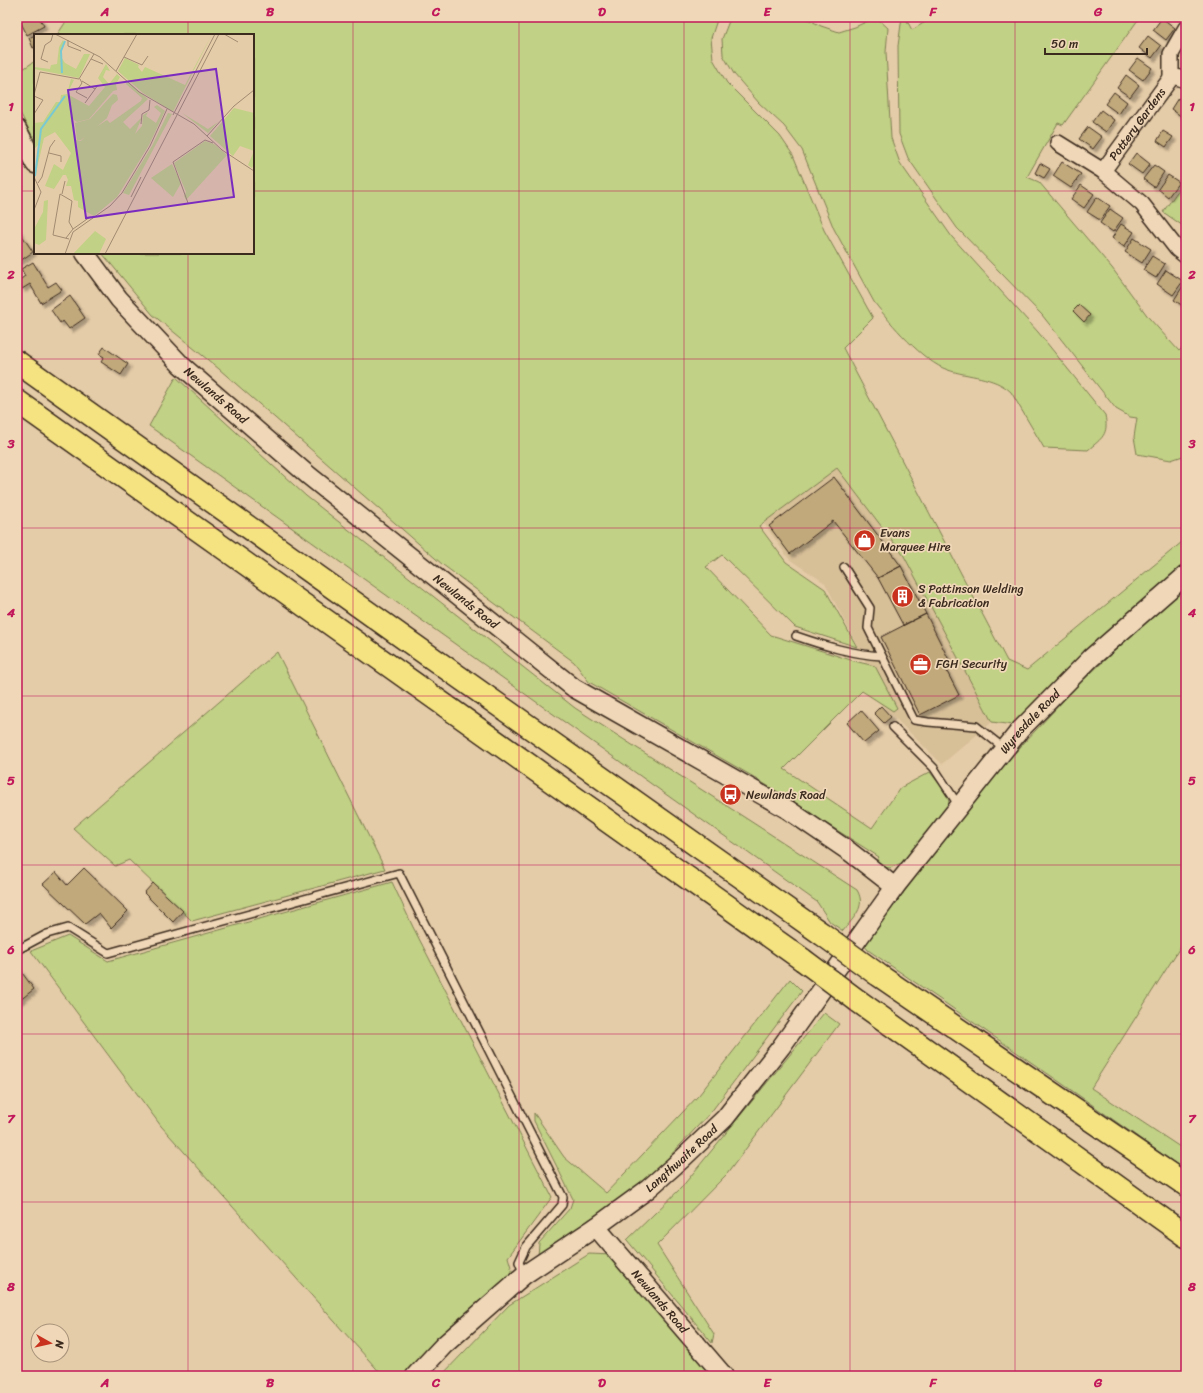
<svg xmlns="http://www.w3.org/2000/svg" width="1203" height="1393" viewBox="0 0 1203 1393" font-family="Sriracha,sans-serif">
<defs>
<filter id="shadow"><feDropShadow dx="3.5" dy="3.5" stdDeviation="1" flood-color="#0004"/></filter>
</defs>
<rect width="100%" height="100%" fill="#e5cca8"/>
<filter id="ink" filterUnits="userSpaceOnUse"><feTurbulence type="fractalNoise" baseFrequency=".025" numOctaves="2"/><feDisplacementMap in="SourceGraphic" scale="8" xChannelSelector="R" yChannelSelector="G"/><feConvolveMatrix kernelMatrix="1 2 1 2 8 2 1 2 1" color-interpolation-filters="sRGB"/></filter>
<g filter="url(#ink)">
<path fill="#d7bf98" d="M837 422 904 556 992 722 942 764 855 679 868 667 825 583 789 559 748 501Z"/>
<path fill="#c1d185" stroke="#7e7e52" d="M69 17H718L711 38 713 59 727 83 780 136 793 155 824 230 873 318 843 348 1007 661 1027 670 1182 542 1186 544V568L1013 725 992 722 904 556 837 468 759 526 786 562 825 589 857 647 795 627 722 555 706 567 771 635 854 661 875 666 897 708 893 711 862 691 784 769 872 828 900 788 930 772 947 794 950 807 908 860 890 868 882 867 875 862 879 857 752 776 589 682 574 662 443 565 219 369 153 315 102 253H253V35H57Z
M735 17H804L821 26 839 32 855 27 876 17 888 28 886 52 891 138 900 163 952 237 1038 332 1105 415C1109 435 1102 438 1088 450L1044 448 1011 392C994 376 968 377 948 370 923 362 890 323 874 302L834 229 802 150 784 126 759 103 734 74 723 55 722 39 729 21Z
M902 17H905L912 30 930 19 929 17H1140L1063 125 1058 123 1027 177 1039 182 1112 268 1149 318 1179 351 1186 344V455L1171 460 1137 454 1134 437 1137 418 1130 417 1116 409 1042 315 957 228 908 158 899 134 898 46Z
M35 61V141L17 107V73Z
M1186 179V228L1163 212Z
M176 377 306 496 575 708 857 890C867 907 853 918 843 931L830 922 817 902 149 426Z
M1186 584V938L1091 1088 1186 1151V1171L1054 1078 868 950 864 945 972 802 1022 745 1076 687Z
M277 652 385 869 192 921 129 860 115 866 73 828Z
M392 882 413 927 552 1197 508 1257 513 1274 457 1324 451 1325 403 1376H383L161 1126 31 951 68 936 108 961Z
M790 979 802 991 711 1112 653 1174 602 1220 538 1257 539 1243 570 1208 573 1199 534 1121V1113L564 1157 606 1193 699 1095Z
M824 1013 839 1024 727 1174 657 1245 714 1334 712 1343 627 1240 681 1188Z
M589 1254 612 1255 713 1376H441L509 1305Z"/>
<path fill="#c1a97c" stroke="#3b2a1e" filter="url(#shadow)" d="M27 17H39L44 26 27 35 20 21Z
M1162 18 1175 28 1166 40 1153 30Z
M35 35V47L33 48 29 38Z
M1148 36 1161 46 1152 58 1139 48Z
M1138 58 1152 68 1143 80 1129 70Z
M1126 75 1139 85 1130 97 1117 88Z
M1114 92 1127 102 1119 114 1105 104Z
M1178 98 1186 103V117L1185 119 1171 109Z
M1101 110 1114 120 1106 132 1092 122Z
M1088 127 1102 137 1093 149 1079 139Z
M1163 131 1173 137 1166 147 1157 141Z
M1136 153 1150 164 1142 174 1128 164Z
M1062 162 1081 174 1071 188 1053 176Z
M1040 163 1050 169 1044 178 1035 173Z
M1154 165 1164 172 1154 187 1143 179Z
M1168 175 1179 182 1168 197 1158 189Z
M1081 185 1094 194 1084 208 1071 199Z
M1097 197 1110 206 1100 220 1087 212Z
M1110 209 1123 218 1113 232 1100 223Z
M1121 224 1134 232 1124 247 1112 238Z
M17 228 33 252 17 263Z
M1134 238 1151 249 1142 263 1125 252Z
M1152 256 1165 264 1156 278 1143 270Z
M33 262 48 287 56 282 62 290 41 303 30 284 22 289 18 281 25 276 21 269Z
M1166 270 1183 281 1173 295 1157 284Z
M1183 286 1186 288V308L1174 300Z
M70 296 85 318 69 329 63 321 60 323 51 310Z
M1079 305 1090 315 1084 322 1073 311Z
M104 347 128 364 121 375 101 362 104 357 99 354Z
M834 477 855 505 901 566 878 578 833 521 790 554 769 526Z
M901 566 926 614 903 625 878 578Z
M926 614 950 662 944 666 959 695 920 715 881 637Z
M881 706 891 717 884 723 874 713Z
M861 710 879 731 864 743 847 723Z
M84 868 128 911 111 928 99 913 85 924 43 884 56 872 67 885Z
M153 883 183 911 173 922 144 893Z
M17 966 34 989 19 1001 17 999Z"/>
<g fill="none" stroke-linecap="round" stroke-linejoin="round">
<defs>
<path id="service" d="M844 567 870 608 868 628 882 656
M796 636C825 646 851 654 882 656L914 720 928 722 976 726 1005 749
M893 727 934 768 959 806
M17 950 47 934 68 928 108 953 399 873 563 1197 562 1205 526 1247 519 1262 524 1275"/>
<g id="minor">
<path d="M1171 78V54L1186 28"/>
<path d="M1058 143 1103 171 1142 204 1177 249 1186 256"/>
<path id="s1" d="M1103 171 1171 78C1177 76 1181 78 1186 81"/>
</g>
<g id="tertiary">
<path d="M17 129 35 164"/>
<path id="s2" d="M85 253 119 299 181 365 308 475 574 688 787 809 850 852 895 887"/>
<path id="s3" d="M596 1227 724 1376"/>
<path id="s4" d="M415 1376 444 1345 524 1275 596 1227 648 1189 682 1159 725 1118 781 1047 895 887 1020 730 1091 658 1186 575"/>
</g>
<path id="motorway" d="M17 362 408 641 822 934
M17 401 803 960
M877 974 1186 1185
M858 1001 1186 1236"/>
</defs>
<use href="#service" stroke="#3b2a1e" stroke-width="10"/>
<use href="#minor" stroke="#3b2a1e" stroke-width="18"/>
<use href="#tertiary" stroke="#3b2a1e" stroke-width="21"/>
<use href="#motorway" stroke="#3b2a1e" stroke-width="25"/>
<use href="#service" stroke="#efd7b7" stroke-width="7"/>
<use href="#minor" stroke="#efd7b7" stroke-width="15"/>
<use href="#tertiary" stroke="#efd7b7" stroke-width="18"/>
<use href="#motorway" stroke="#f5e382" stroke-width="22"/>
<defs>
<path id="motorway-bridge" d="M822 934 877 974
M803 960 858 1001"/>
</defs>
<use href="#motorway-bridge" stroke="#3b2a1e" stroke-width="25" stroke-linecap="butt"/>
<use href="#motorway-bridge" stroke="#f5e382" stroke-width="22"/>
</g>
</g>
<path fill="none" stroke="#c2185b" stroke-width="1" stroke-opacity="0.55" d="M188 17V35M353 17V1376M519 17V1376M684 17V1376M850 17V1376M1015 17V1376M17 191H35M253 191H1186M188 253V1376M17 359H1186M17 528H1186M17 696H1186M17 865H1186M17 1034H1186M17 1202H1186"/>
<defs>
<symbol id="shop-disc" viewBox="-11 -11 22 22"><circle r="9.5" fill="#c8321e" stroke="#efd7b7"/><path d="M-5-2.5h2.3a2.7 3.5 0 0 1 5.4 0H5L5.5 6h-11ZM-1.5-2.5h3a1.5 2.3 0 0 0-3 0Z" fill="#fff"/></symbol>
<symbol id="building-disc" viewBox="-11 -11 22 22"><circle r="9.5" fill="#c8321e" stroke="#efd7b7"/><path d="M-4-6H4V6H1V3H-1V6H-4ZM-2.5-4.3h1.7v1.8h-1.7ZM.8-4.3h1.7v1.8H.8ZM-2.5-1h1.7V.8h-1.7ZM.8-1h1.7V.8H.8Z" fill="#fff"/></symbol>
<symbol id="office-disc" viewBox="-11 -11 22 22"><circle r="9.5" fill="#c8321e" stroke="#efd7b7"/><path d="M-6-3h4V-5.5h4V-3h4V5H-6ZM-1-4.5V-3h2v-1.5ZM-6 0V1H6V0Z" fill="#fff"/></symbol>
<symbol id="bus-disc" viewBox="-11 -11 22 22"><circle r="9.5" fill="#c8321e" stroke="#efd7b7"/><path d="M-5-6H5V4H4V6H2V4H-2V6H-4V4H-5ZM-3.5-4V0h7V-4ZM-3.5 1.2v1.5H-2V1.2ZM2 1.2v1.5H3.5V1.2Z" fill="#fff"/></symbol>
</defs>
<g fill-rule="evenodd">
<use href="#shop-disc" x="852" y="528" width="25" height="25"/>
<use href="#building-disc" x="890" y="584" width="25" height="25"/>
<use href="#office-disc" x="908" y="652" width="25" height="25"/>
<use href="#bus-disc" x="718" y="782" width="25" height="25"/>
</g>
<g text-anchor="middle" stroke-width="3.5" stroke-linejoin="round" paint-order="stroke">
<g font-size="12" fill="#3b2a1e" stroke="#efd7b7">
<text dy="4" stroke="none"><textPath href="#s1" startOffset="58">Pottery Gardens</textPath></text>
<text dy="4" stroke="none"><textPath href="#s2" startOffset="194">Newlands Road</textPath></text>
<text dy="4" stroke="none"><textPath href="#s2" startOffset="518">Newlands Road</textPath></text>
<text dy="4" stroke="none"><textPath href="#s4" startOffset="905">Wyresdale Road</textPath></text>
<text dy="4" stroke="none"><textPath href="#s4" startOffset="345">Langthwaite Road</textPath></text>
<text dy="4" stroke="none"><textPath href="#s3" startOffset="98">Newlands Road</textPath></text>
</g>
<g font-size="12" fill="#3b2a1e" stroke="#efd7b7" text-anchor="start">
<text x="880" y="537">Evans<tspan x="880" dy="14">Marquee Hire</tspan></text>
<text x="918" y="593">S Pattinson Welding<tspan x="918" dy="14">&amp; Fabrication</tspan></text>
<text x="936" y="668">FGH Security</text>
<text x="746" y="799">Newlands Road</text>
</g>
</g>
<g transform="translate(34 34)">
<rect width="220" height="220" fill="#e5cca8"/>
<path d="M178 0 139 78 109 59 84 37 91 24 105 31 104 33 108 38 111 33 151 51ZM29 6 31 10 27 14V23L31 29 42 35 50 20H56L45 44 0 35V33L16 35 17 31 23 30 25 13ZM72 30 76 37 72 36 69 43 75 50 83 40 86 43 82 50 83 56 79 57 55 85 43 88 39 85 42 106 47 107 56 97 73 86 76 89 107 67 108 64 92 50 93 47 114 65 89 88 96 95 108 83 101 100 108 92 109 81 114 78 112 82 122 89 127 79 120 73 123 71 131 77 115 111 83 163 60 182 44 173V167L40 166 37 152H32L34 146 32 141H29L20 155 11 152 20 130 29 136 37 119 21 98 10 104 1 143 0 141 6 112 5 110 0 115V89L9 88 22 68H26L27 61 33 60 37 45 40 46 33 60 55 72 71 53 64 44ZM79 60 83 61 84 66 78 71 73 84 47 106H43L41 89 56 85ZM200 74 220 79V130L218 134 214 131 220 117 206 112 199 122 176 102ZM134 79 138 80 95 161 89 159 118 112ZM148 79 174 95 184 88 174 99ZM171 107 180 110 193 121 152 166 150 162 152 158 140 129ZM138 130 147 149 139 163 117 144ZM14 166 12 206 5 211 0 209V195L9 178 10 167ZM61 197 72 205 65 220H39Z" fill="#c1d185"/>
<path fill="none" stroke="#79c9d3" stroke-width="2" d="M28 39 27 17 31 7M1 142 7 95 31 62"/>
<path fill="none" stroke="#a18b71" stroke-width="1" d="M21 0 66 23 105 58 160 90 188 116 220 137M190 0 204 8M34 6V12L47 17M90 23 108 31 114 22M57 25 69 30M14 28 7 25 11 11 17 7 19 0M82 37 103 0M46 45 48 49 42 58 53 64M48 47 61 55M0 61 6 38 45 45 60 20M0 62 9 66 0 80M51 69 64 51M139 81 181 0M107 90 108 80 115 76 116 66M173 102 200 72 220 56M15 119 27 122V128M0 143 7 158 0 176M4 149 8 143 16 113 21 106M28 160 31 147M97 163 107 143M154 169 139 128 171 106 179 109M32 204 39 195 56 183 59 184M35 205 19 201 26 160 38 167 35 188 39 195M31 220 39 198 76 172 88 159 116 112 133 75M71 220 185 0"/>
<path fill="#7b2cbf" fill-opacity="0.15" stroke="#7b2cbf" stroke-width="2" d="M182 35 200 163 52 184 34 56Z"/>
<rect width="220" height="220" fill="none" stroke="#3b2a1e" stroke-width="2"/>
</g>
<rect width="1203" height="1393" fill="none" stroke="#efd7b7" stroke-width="44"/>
<g transform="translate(50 1343) rotate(98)"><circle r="19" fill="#efd7b7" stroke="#a7927a"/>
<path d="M0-3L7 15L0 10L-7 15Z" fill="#c8321e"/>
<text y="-6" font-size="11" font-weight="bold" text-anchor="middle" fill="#3b2a1e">N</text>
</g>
<path d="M1045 48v6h102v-6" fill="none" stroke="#3b2a1e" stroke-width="2"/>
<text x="1051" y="48" font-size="12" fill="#3b2a1e" stroke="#efd7b7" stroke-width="3" paint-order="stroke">50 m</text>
<rect x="22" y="22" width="1159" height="1349" fill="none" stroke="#c2185b" stroke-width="1.5"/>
<g font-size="13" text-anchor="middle" font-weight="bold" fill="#c2185b">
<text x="105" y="16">A</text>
<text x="270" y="16">B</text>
<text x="436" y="16">C</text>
<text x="602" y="16">D</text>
<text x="767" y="16">E</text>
<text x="933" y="16">F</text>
<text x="1098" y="16">G</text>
<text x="11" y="111">1</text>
<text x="1192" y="111">1</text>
<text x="11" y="279">2</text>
<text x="1192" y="279">2</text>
<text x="11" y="448">3</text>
<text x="1192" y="448">3</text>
<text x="11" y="617">4</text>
<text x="1192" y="617">4</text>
<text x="11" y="785">5</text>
<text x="1192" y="785">5</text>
<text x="11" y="954">6</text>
<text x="1192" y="954">6</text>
<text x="11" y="1123">7</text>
<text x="1192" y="1123">7</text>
<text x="11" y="1291">8</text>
<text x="1192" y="1291">8</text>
<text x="105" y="1387">A</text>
<text x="270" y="1387">B</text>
<text x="436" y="1387">C</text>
<text x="602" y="1387">D</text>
<text x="767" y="1387">E</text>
<text x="933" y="1387">F</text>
<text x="1098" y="1387">G</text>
</g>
</svg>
